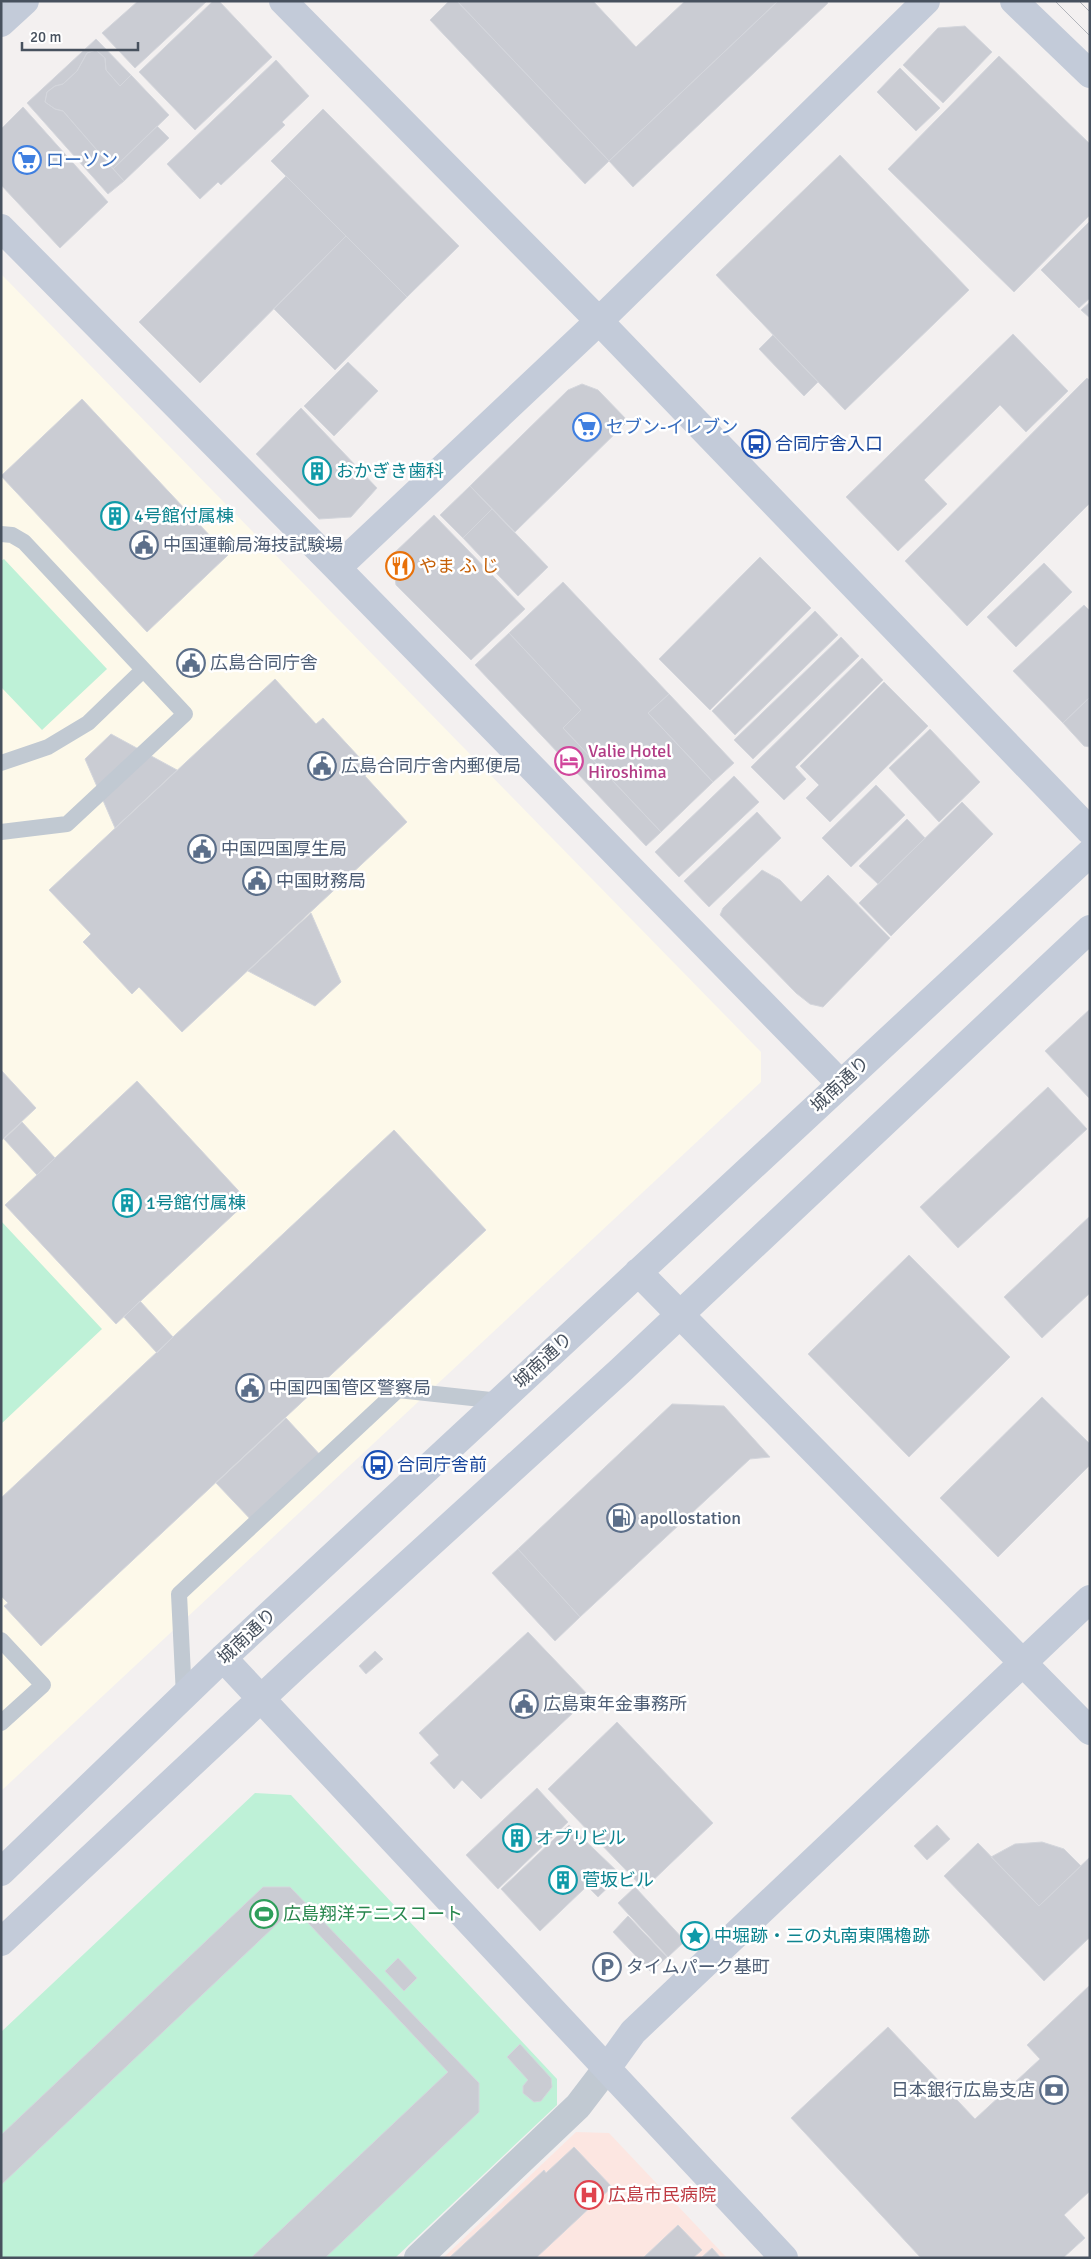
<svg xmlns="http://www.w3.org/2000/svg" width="1091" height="2259" viewBox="0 0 1091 2259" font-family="Signika,'Noto Sans JP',sans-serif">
<rect width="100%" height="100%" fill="#f3f0f0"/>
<path fill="#fdf9ea" d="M1 274 761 1052V1082L1 1791Z"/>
<path fill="#fce6e1" d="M576 2132 609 2133 727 2258H443Z"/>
<path fill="#bef1d7" d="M4 559 107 669 42 730 1 687V561Z
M1 1221 102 1329 1 1424Z
M255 1793 291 1795 557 2079V2105L395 2258H1V2032Z"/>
<path fill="#caccd3" stroke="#d4d6dc" d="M138 1H207L135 68 102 33Z
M213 1H219L272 57 195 130 139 72Z
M449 1H457L609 161 585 184 430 20Z
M457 1H593L636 47 685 1H778L609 161Z
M778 1H826L828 3 633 187 609 161Z
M965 26 992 52 943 103 903 65 938 28Z
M96 39 131 75 120 86 106 70 105 58 96 50 87 53 77 71 63 84 55 86 47 92 45 102 55 109 63 111 124 181 108 194 27 103Z
M96 50 105 58 106 70 120 86 131 75 169 115 113 169 63 111 55 109 45 102 47 92 55 86 63 84 77 71 87 53Z
M999 56 1090 144V215L1014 292 888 169Z
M276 60 309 96 282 122 285 125 221 185 218 182 200 199 167 164Z
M900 68 940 108 916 131 877 92Z
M23 107 108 202 60 248 1 185V129Z
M323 109 459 246 407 297 271 161Z
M157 126 169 138 124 181 113 169Z
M840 155 969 290 845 410 716 275Z
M286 176 346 236 200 383 139 322Z
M1090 221V298L1079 308 1041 270Z
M346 236 407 297 335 370 274 309Z
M1090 302V318L1081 310Z
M1013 334 1068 391 1026 432 1000 405 924 480 947 504 898 551 846 497Z
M773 335 818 382 804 396 759 349Z
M348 362 378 391 334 436 304 406Z
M1087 378 1090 381V503L967 626 905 561Z
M582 384 598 390 628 421 515 532 470 486 568 390Z
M82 399 228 555 147 632 1 476Z
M301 408 377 488 351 517 319 519 256 454Z
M470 486 492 509 463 538 440 515Z
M492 509 548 567 518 596 463 538Z
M434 515 525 609 471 660 396 585 392 555Z
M760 557 811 608 710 710 659 659Z
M1044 563 1072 592 1016 647 987 617Z
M563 582 669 694 648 713 713 782 661 832 563 728 581 710 509 633Z
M1084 605 1090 611V697L1063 723 1013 671Z
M815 611 838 635 735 735 712 711Z
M509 633 581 710 563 728 661 832 646 846 475 665Z
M841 637 859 656 753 759 734 740Z
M862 658 883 680 795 767 806 779 784 800 751 767Z
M275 679 316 724 323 718 371 770 365 776 407 822 182 1032 139 987 132 994 88 947 83 942 91 934 49 890Z
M884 682 928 726 830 822 806 798 819 785 800 766Z
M669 694 734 763 713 782 648 713Z
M1090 697V747L1084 746 1063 723Z
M930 729 980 782 939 822 889 768Z
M111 734 177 770 115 828 85 759Z
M734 776 759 802 679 877 655 852Z
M876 785 905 815 851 867 822 838Z
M962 802 993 834 891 936 859 903Z
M757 812 781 838 709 907 684 881Z
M907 819 925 838 878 884 859 866Z
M762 870 780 880 801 902 828 875 890 938 823 1007 810 1004 796 993 720 915 723 908Z
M311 913 341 982 315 1006 248 971Z
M1090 1009V1099L1045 1051Z
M1 1070 36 1108 1 1141Z
M137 1081 248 1201 116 1324 5 1205Z
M1048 1087 1087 1129 958 1248 920 1207Z
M22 1122 55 1158 37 1175 4 1139Z
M394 1130 486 1230 41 1646 4 1606 8 1603 1 1596V1498Z
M1090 1216V1293L1042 1338 1004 1297Z
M909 1255 1010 1357 909 1457 808 1354Z
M140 1301 173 1337 157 1353 124 1317Z
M1042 1397 1090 1444V1465L998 1557 940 1498Z
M672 1404 724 1406 770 1457 750 1459 580 1617 518 1549Z
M286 1418 323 1458 254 1523 216 1483Z
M378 1451 385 1459 368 1475 361 1467Z
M518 1549 580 1617 555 1641 492 1573Z
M528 1632 590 1697 481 1799 462 1780 454 1789 430 1763 439 1755 419 1733Z
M375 1651 383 1659 366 1674 359 1666Z
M617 1722 713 1823 644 1889 548 1789Z
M537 1788 568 1822 498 1889 466 1855Z
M569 1825 621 1875 598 1897 587 1886 540 1931 501 1889Z
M937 1825 950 1839 927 1860 914 1846Z
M1042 1842 1064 1849 1081 1866 1039 1906 991 1857 1015 1844Z
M978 1843 1039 1906 1090 1857V1937L1044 1981 944 1876Z
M263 1887H290L479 2083V2112L325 2258H251L448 2072 294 1908 1 2185V2135Z
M635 1887 685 1941 668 1957 618 1903Z
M628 1916 667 1957 651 1972 613 1932Z
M398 1958 417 1978 404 1991 385 1971Z
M1090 1985V2191L1064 2215 1085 2238 1063 2258H921L791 2118 888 2027 975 2119 1040 2059 1027 2045Z
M520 2044 551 2078 552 2087 541 2101 534 2102 523 2093V2086L528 2080 507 2057Z
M574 2147 612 2187 536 2258H449L544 2170 546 2173Z
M678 2225 702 2250 693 2258H643Z
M712 2248 721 2258H701Z"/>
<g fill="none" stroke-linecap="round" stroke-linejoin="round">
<path stroke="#c1c9d2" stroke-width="16" d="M1 534 12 535 24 542 185 714 67 824 1 832
M1 763 48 747 88 723 143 670
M1 1640 43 1685 1 1723
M184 1696 179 1594 398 1390 500 1401"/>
<path stroke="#c1c9d2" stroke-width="28" d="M418 2258 578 2106 607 2068"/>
<path stroke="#c3cbd9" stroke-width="28" d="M283 1 599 321 1090 831
M1014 1 1090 74
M1 23 25 1
M1 228 337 568 840 1083
M337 568 599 321 926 1
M638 1272 1090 1731
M223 1658 784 2258
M1 1872 223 1658 1090 853
M1 1942 298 1664 621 1370 1090 929
M607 2068 633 2032 1090 1599"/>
<path stroke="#b2b5bb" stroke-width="1" d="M1055 1 1090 36
M1079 1 1090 12"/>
</g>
<defs>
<symbol id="supermarket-ring" viewBox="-11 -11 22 22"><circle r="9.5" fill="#fff" stroke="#3f7fe0" stroke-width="1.5"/><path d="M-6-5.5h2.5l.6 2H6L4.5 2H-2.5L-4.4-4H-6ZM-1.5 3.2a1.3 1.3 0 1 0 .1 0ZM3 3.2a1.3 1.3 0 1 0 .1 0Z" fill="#3f7fe0"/></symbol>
<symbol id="bus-ring" viewBox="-11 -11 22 22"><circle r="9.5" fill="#fff" stroke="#1a4fb4" stroke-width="1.5"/><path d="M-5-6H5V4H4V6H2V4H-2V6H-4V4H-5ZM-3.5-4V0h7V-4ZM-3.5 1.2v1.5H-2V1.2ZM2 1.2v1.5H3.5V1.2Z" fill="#1a4fb4"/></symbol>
<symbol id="building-ring" viewBox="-11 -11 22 22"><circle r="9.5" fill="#fff" stroke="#0f9aa8" stroke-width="1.5"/><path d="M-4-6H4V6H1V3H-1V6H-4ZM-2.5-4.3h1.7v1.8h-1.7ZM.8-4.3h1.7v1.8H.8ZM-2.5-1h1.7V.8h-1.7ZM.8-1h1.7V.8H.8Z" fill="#0f9aa8"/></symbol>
<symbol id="civic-ring" viewBox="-11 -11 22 22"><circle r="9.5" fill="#fff" stroke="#5c6f8a" stroke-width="1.5"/><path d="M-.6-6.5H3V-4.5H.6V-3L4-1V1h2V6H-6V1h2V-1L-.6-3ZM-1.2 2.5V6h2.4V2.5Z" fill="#5c6f8a"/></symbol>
<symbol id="restaurant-ring" viewBox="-11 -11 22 22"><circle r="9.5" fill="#fff" stroke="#e8710a" stroke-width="1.5"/><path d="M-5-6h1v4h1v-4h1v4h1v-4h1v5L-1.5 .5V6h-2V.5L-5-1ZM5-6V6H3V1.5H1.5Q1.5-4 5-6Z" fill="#e8710a"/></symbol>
<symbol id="hotel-ring" viewBox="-11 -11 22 22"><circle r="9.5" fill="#fff" stroke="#d1479c" stroke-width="1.5"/><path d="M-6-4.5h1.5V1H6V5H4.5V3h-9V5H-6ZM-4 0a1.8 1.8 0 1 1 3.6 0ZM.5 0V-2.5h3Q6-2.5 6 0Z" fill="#d1479c"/></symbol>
<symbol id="fuel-ring" viewBox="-11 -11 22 22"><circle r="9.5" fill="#fff" stroke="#5c6f8a" stroke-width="1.5"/><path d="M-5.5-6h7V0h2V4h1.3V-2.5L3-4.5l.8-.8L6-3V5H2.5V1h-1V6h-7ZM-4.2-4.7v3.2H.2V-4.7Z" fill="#5c6f8a"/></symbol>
<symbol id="stadium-ring" viewBox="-11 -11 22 22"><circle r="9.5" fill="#fff" stroke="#2e9e5b" stroke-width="1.5"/><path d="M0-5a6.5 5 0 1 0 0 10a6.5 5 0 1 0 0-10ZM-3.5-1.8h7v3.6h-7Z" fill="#2e9e5b"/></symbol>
<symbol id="sight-ring" viewBox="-11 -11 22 22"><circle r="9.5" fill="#fff" stroke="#0f9aa8" stroke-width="1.5"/><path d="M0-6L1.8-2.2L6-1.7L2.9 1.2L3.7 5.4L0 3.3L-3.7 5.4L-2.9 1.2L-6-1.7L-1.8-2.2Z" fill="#0f9aa8"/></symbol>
<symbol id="parking-ring" viewBox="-11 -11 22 22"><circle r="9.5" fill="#fff" stroke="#5c6f8a" stroke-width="1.5"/><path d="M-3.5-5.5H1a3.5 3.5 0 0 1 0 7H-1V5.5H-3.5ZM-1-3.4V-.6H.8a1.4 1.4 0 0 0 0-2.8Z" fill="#5c6f8a"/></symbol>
<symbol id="bank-ring" viewBox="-11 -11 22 22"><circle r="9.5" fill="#fff" stroke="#5c6f8a" stroke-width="1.5"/><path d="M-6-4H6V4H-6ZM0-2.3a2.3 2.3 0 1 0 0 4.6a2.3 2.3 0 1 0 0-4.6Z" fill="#5c6f8a"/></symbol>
<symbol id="hospital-ring" viewBox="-11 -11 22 22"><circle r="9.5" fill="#fff" stroke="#e0444e" stroke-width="1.5"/><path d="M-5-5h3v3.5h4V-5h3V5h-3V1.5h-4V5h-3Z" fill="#e0444e"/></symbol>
</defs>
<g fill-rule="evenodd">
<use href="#supermarket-ring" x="11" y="144" width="32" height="32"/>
<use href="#supermarket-ring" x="571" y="411" width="32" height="32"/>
<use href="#bus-ring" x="740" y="428" width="32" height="32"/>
<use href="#building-ring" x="301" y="455" width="32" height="32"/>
<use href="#building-ring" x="99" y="500" width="32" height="32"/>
<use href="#civic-ring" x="128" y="529" width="32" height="32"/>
<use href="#restaurant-ring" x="384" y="550" width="32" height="32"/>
<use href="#civic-ring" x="175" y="647" width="32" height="32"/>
<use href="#hotel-ring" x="553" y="745" width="32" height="32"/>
<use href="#civic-ring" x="306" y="750" width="32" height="32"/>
<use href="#civic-ring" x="186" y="833" width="32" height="32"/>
<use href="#civic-ring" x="241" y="865" width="32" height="32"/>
<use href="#building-ring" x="111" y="1187" width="32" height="32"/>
<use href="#civic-ring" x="234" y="1372" width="32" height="32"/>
<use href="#bus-ring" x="362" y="1449" width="32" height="32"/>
<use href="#fuel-ring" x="605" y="1502" width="32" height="32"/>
<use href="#civic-ring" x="508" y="1688" width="32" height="32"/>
<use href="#building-ring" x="501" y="1822" width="32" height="32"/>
<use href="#building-ring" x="547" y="1864" width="32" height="32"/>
<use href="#stadium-ring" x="248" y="1898" width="32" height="32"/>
<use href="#sight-ring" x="679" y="1920" width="32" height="32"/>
<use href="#parking-ring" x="591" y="1951" width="32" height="32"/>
<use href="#bank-ring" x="1038" y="2074" width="32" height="32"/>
<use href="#hospital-ring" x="573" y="2179" width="32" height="32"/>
</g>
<g text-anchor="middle" stroke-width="5" stroke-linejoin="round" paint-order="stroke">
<g font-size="18" fill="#366cbe" stroke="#fff" text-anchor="start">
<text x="46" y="166">ローソン</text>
<text x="606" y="433">セブン-イレブン</text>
</g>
<g font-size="18" fill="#164399" stroke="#fff" text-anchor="start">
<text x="775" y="450">合同庁舎入口</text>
<text x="397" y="1471">合同庁舎前</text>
</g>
<g font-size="18" fill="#0d838f" stroke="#fff" text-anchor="start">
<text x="336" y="477">おかぎき歯科</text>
<text x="134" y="522">4号館付属棟</text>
<text x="146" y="1209">1号館付属棟</text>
<text x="536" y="1844">オプリビル</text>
<text x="582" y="1886">菅坂ビル</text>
<text x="714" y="1942">中堀跡・三の丸南東隅櫓跡</text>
</g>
<g font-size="18" fill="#4e5e75" stroke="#fff" text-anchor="start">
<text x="163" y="551">中国運輸局海技試験場</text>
<text x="210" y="669">広島合同庁舎</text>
<text x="341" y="772">広島合同庁舎内郵便局</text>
<text x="221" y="855">中国四国厚生局</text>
<text x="276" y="887">中国財務局</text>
<text x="269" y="1394">中国四国管区警察局</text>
<text x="640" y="1524">apollostation</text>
<text x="543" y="1710">広島東年金事務所</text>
<text x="626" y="1973">タイムパーク基町</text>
<text x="1035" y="2096" text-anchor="end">日本銀行広島支店</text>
</g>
<g font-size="18" fill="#c56008" stroke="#fff" text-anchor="start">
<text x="419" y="572">やま ふ じ</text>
</g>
<g font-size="18" fill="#b23c85" stroke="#fff" text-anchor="start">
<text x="588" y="757">Valie Hotel<tspan x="588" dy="21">Hiroshima</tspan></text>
</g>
<g font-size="18" fill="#47515e" stroke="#fff">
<text transform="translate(840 1084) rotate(-43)" y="6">城南通り</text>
<text transform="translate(543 1360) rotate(-43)" y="6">城南通り</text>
<text transform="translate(247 1636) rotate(-43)" y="6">城南通り</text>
</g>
<g font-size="18" fill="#27864d" stroke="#fff" text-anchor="start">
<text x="283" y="1920">広島翔洋テニスコート</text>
</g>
<g font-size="18" fill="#be3a42" stroke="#fff" text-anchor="start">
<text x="608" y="2201">広島市民病院</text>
</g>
</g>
<rect width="1091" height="2259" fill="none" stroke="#47515e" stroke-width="5"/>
<path d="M22 42v8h116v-8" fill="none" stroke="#47515e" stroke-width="2.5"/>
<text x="30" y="42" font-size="15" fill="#47515e" stroke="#ffffff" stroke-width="4" paint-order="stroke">20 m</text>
</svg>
